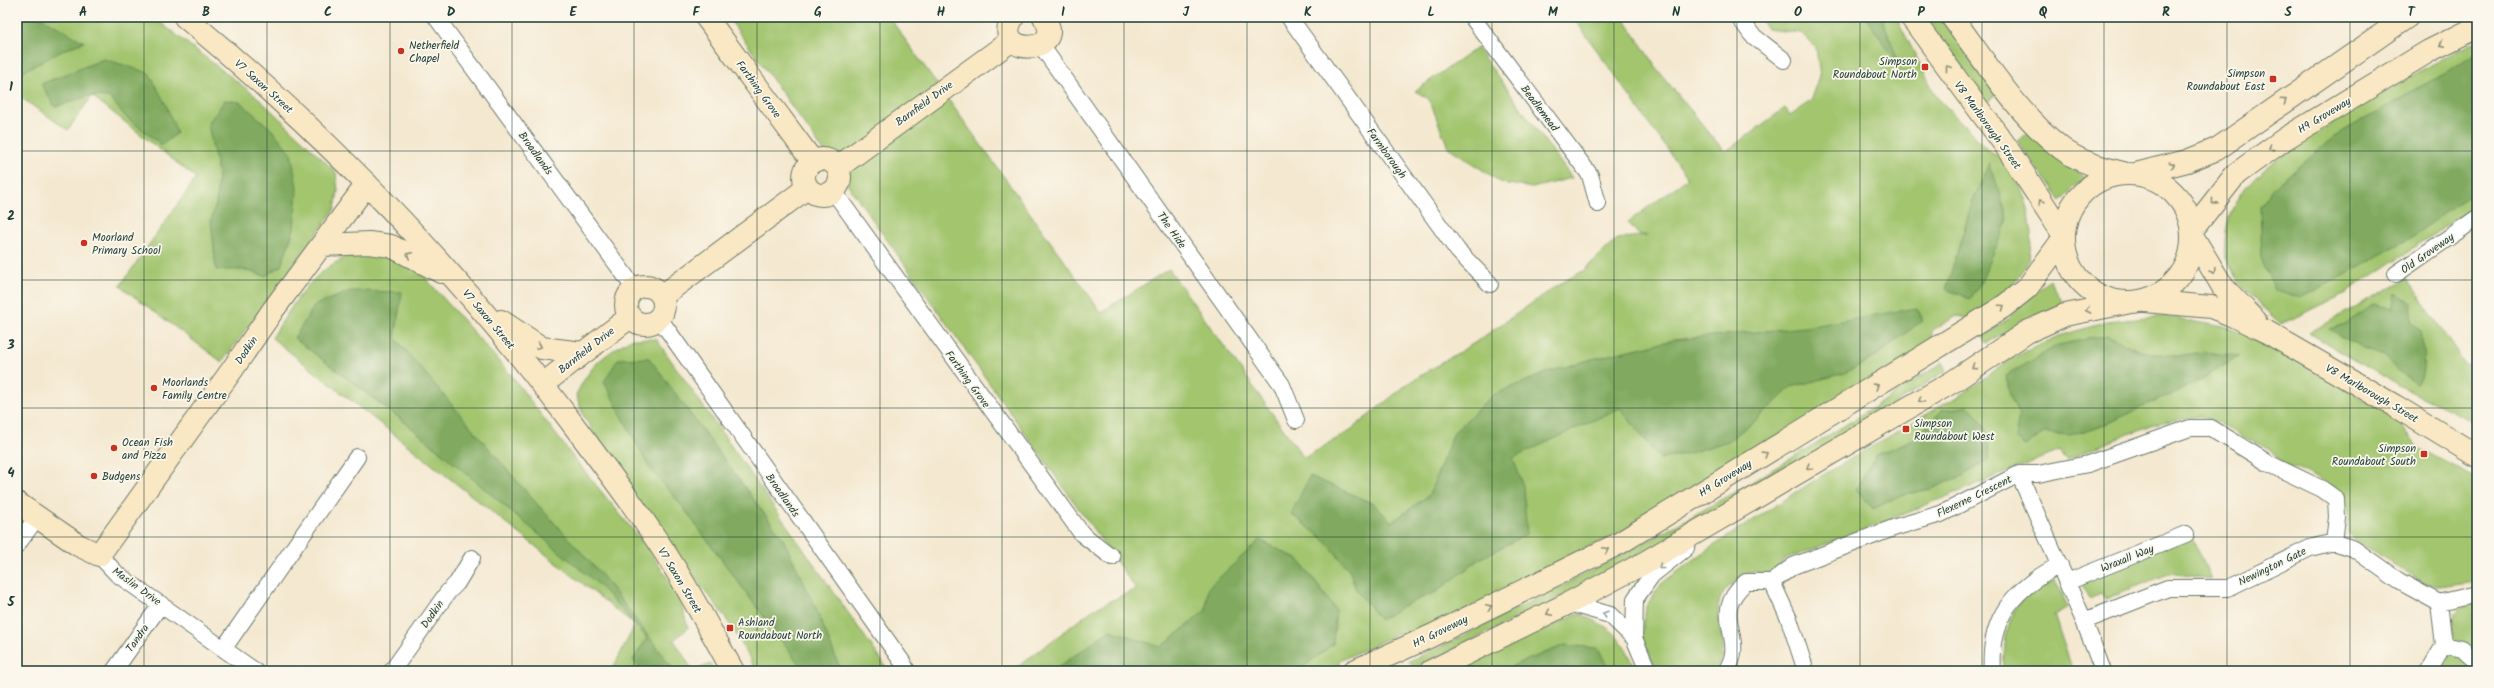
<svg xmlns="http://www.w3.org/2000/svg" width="2494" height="688" viewBox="0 0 2494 688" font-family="Kalam,sans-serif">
<rect width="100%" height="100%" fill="#fbf7ec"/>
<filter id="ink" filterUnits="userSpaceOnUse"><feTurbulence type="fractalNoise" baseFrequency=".025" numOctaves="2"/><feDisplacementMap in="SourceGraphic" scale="8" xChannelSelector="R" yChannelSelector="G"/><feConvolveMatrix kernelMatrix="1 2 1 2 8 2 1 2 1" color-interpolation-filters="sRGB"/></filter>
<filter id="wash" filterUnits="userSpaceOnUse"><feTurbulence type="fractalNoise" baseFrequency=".012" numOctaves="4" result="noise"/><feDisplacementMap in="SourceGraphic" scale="16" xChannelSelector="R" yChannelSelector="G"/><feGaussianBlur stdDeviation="0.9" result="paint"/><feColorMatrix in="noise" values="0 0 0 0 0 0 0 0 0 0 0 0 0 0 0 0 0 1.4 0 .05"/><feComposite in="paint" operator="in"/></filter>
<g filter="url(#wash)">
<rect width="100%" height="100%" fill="#f4e8d0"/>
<path fill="#a2c56e" stroke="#608151" d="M17 17H153L257 97 336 172 338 191 335 209 222 362 120 286 196 178 92 96 68 130 17 95Z
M728 17H889L1101 312 1169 269 1304 458 1348 432 1410 382 1476 342 1561 283 1583 271 1617 239 1648 235H1639L1628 222 1688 178 1573 17H1623L1657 69 1725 152 1785 108 1790 115 1811 101 1820 76 1816 48 1801 33 1767 29 1759 17H1896L1936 96 1991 153 2005 160 2021 188 2028 208 2032 234 2029 259 2023 271 2005 294 1968 318 1957 316 1932 330 1931 344 1626 529 1403 641 1398 634 1339 661 1341 669 1336 671H1012L1094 609 1136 589Z
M1920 17H1940L1997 94 1986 103Z
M2477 41V205L2345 294 2281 324C2263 308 2226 276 2225 251 2224 229 2231 202 2247 186 2272 159 2304 142 2335 122 2382 93 2428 65 2477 41Z
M1477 48 1572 178 1532 188 1502 183 1448 147 1429 99 1415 91Z
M2030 132 2060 161 2085 177 2061 201 2017 141Z
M367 251 393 254 422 274 511 375 573 457 646 546 679 595 688 628 674 640 693 671H616L613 668 635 625 272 338C297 298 317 261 367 251Z
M2407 278 2465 365 2477 366V423L2399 386 2309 333Z
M2049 280 2064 304 2026 322 1987 343 1983 335 2006 320Z
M2165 316 2228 328 2258 338 2397 419 2417 447 2477 479V582L2439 587 2428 585 2360 544 2348 534 2349 515 2339 490 2298 468 2283 465C2274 450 2259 438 2241 440L2239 436 2219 422 2200 416 2153 424 2066 460 2059 451 1864 530 1784 560C1772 581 1764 568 1747 574 1741 576 1730 585 1725 591 1704 616 1739 647 1713 671H1656L1642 635 1646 606 1662 583 1707 550 1823 475 1965 392 2012 358 2059 336 2107 322Z
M631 339H656L889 671H755C738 628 709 597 681 560 646 515 616 465 584 417L576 395C591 364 603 356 631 339Z
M1943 362 1947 370C1776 481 1599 583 1413 668L1409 661C1450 644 1488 623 1528 603 1672 532 1809 451 1943 362Z
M2191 535 2211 579 2170 573 2105 599 2101 594 2089 599 2080 580Z
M2055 580 2068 607 2054 615 2073 671H2004C2003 643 2007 608 2032 590 2039 586 2048 583 2055 580Z
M2477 602V671H2441C2444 667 2447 662 2449 657 2460 631 2439 613 2477 602Z
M1578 613C1616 630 1619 633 1637 671H1458Z
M710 664 715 671H694Z"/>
<path fill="#81aa61" stroke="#50744a" d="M17 17H40L84 42C60 50 40 64 17 74Z
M1865 17H1882L1900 66Z
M2477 54V189L2414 236 2302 298 2275 290 2262 261 2260 207 2275 186 2335 136Z
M104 59 149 73 166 105 177 133 162 145 125 116 109 97 88 96 55 107 41 84Z
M225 100 240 102 272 130 291 153 297 188 294 229 281 266 265 276 244 270H216L211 220 216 204 218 173 208 124Z
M1990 163 2008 219 1980 284 1970 299 1946 289 1973 200Z
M351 291 402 292 395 338 528 494 601 574 675 671H642L633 660 647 638 598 584 406 423 294 338 315 305Z
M2396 293 2412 303 2411 321 2421 330C2422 346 2428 371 2417 384L2396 369 2382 355 2362 349 2330 329 2345 324 2375 304 2392 309Z
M1917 308 1923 320 1872 359 1845 373 1791 387 1759 418 1728 441 1690 453 1660 459 1620 408 1513 458 1523 486 1527 534 1483 557 1436 592 1405 605 1380 620 1356 590 1350 571 1325 540 1291 514 1310 476 1374 504 1392 522 1429 495 1454 432 1493 395 1548 372 1592 359 1673 340 1806 327Z
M2107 335 2140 351 2176 356 2204 352 2239 356 2194 384 2108 423 2071 435 2044 433 2025 446 2015 438 2019 415 2010 396 2006 376 2058 345Z
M649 358 783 539 815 606 841 671H804L682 506 649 467 604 382 618 359Z
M1969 406C1987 425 1990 433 1988 460L1964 475 1932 489 1901 495 1873 509 1856 489 1876 455 1914 439 1942 410Z
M1260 540 1299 560 1336 610 1333 644 1298 671H1053L1110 630 1161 647 1206 610 1208 588Z
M1565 645 1598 648 1610 671H1509L1512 666Z"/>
</g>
<g filter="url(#ink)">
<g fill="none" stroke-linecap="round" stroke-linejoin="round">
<defs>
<path id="street" d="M436 17 635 289
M1289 17 1458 251 1490 284
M1472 17 1590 175 1598 204
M1739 17 1752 35 1784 60
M1040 44 1282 385 1296 420
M834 192 1082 534 1112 557
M2396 274 2477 218
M659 318 903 663 907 671
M2019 474 2084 621
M17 545 37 517
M99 555 117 574 255 671
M2067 582 2186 534
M1569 603 1610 615 1634 638 1648 671
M1634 638 1635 599 1652 575 1686 548
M2444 645 2462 649 2477 662
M224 648 357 457
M114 671 161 604
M392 671 448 592 457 583 472 558
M1726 671C1749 637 1707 616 1746 582H1772
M1806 671 1789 619 1772 582 1793 566 1896 527 1941 514 2019 474H2038L2088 464 2190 428H2211L2268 463 2322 489 2336 499 2337 517 2334 542
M1992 671C1988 618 2014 588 2060 565
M2103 671 2084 621 2168 588H2228L2310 548 2334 542 2354 549 2399 581 2439 603 2477 594
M2429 671 2444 645 2439 603"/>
<path id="secondary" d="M185 17C333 140 467 281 581 435 614 479 647 523 676 570 696 603 714 637 733 671
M706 17 813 162
M1013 17C989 57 1069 56 1044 17
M1911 17 2005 145 2063 234
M1952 17C1985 61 2017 114 2061 148 2079 162 2102 168 2123 173
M804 177a18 18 0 1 1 36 0a18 18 0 1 1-36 0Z
M838 167 1012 40
M2064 238a64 64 0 1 1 128 0a64 64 0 1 1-128 0Z
M2136 174 2187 161 2217 149 2407 17
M2192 230 2236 174 2286 138 2429 51 2477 27
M2193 237 2223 287 2255 320
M323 245 369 243 391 246 441 272
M626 305a19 19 0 1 1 38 0a19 19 0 1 1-38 0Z
M662 296 807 188
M2145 301 2211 307 2229 314 2267 332 2395 406 2477 456
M501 321 542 348 582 353
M543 384 630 317
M17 503 78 545 99 555 232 370 273 310 367 184
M1354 671 1431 636 1620 543 2003 307 2027 288 2063 239
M1431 671 1569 603 1644 563 1954 381 2027 332 2065 315 2126 303"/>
</defs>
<use href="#street" stroke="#6a796b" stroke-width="18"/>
<use href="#secondary" stroke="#6a796b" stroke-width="24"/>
<use href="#street" stroke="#fff" stroke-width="16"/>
<use href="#secondary" stroke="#fae7c3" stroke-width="22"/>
</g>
<defs><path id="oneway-chevron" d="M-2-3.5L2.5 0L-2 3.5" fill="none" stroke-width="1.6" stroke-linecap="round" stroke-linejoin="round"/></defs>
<g stroke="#8c927c">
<use href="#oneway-chevron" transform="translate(2442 44) rotate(154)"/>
<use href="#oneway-chevron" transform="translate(1948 68) rotate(-127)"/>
<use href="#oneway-chevron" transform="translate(2284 101) rotate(-34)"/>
<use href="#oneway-chevron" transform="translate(2271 148) rotate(144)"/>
<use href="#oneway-chevron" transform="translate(2172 165) rotate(-14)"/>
<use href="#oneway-chevron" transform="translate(2041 202) rotate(-123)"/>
<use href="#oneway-chevron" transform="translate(2214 202) rotate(128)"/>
<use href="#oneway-chevron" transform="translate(409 255) rotate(-154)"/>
<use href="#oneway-chevron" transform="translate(2213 271) rotate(59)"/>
<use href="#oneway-chevron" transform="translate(2002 307) rotate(-35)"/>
<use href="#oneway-chevron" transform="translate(2088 310) rotate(169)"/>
<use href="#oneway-chevron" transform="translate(539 346) rotate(23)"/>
<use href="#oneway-chevron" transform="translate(1974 367) rotate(146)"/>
<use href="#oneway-chevron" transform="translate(1876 386) rotate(-32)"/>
<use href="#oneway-chevron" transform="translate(1921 400) rotate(149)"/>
<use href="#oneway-chevron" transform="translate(1765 454) rotate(-32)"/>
<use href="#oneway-chevron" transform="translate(1809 467) rotate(149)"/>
<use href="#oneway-chevron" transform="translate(1606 550) rotate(-26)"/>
<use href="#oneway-chevron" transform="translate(1489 607) rotate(-26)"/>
<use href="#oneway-chevron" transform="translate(1549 613) rotate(154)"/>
</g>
<g stroke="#8f9e9a">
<use href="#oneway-chevron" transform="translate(1661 567) rotate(141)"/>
<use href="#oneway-chevron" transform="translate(1605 614) rotate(-161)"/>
</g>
</g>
<path fill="none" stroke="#1f3d34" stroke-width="1" stroke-opacity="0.55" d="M144 17V671M267 17V671M390 17V671M512 17V671M634 17V671M757 17V671M880 17V671M1002 17V671M1124 17V671M1247 17V671M1370 17V671M1492 17V671M1614 17V671M1737 17V671M1860 17V671M1982 17V671M2104 17V671M2227 17V671M2350 17V671M17 151H2477M17 280H2477M17 408H2477M17 537H2477"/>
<g fill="#c8321e" stroke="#fbf7ec" stroke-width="1.5">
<circle cx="401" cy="51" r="4"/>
<rect x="1921" y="63" width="8" height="8" rx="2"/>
<rect x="2269" y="75" width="8" height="8" rx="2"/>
<circle cx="84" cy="243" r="4"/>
<circle cx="154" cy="388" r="4"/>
<rect x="1902" y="425" width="8" height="8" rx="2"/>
<circle cx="114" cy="448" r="4"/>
<rect x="2420" y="450" width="8" height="8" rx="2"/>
<circle cx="94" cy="476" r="4"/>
<rect x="726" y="624" width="8" height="8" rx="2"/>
</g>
<g text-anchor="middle" stroke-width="3.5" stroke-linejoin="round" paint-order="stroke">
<g font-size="11" fill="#1f3d34" stroke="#fbf7ec" text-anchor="start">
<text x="409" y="49">Netherfield<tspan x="409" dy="13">Chapel</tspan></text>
<text x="1917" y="65" text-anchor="end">Simpson<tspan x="1917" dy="13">Roundabout North</tspan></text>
<text x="2265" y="77" text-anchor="end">Simpson<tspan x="2265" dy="13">Roundabout East</tspan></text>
<text x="92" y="241">Moorland<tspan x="92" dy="13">Primary School</tspan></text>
<text x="162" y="386">Moorlands<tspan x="162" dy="13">Family Centre</tspan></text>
<text x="1914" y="427">Simpson<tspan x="1914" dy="13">Roundabout West</tspan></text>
<text x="122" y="446">Ocean Fish<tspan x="122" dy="13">and Pizza</tspan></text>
<text x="2416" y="452" text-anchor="end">Simpson<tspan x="2416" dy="13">Roundabout South</tspan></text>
<text x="102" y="480">Budgens</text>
<text x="738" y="626">Ashland<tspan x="738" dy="13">Roundabout North</tspan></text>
</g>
<g font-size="11" fill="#1f3d34" stroke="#fbf7ec">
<text transform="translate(264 86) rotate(42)" y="4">V7 Saxon Street</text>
<text transform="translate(759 89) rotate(54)" y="4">Farthing Grove</text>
<text transform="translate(924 103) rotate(-36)" y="4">Barnfield Drive</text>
<text transform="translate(1540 108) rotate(53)" y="4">Beadlemead</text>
<text transform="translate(2324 115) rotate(-31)" y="4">H9 Groveway</text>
<text transform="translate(1988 125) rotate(54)" y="4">V8 Marlborough Street</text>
<text transform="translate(536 153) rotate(54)" y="4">Broadlands</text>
<text transform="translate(1387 153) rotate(54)" y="4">Farmborough</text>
<text transform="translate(1172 230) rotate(55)" y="4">The Hide</text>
<text transform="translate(2427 253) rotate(-35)" y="4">Old Groveway</text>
<text transform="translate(489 319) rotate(50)" y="4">V7 Saxon Street</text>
<text transform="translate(246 350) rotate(-56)" y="4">Dodkin</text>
<text transform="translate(586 350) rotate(-38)" y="4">Barnfield Drive</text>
<text transform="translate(968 379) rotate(54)" y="4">Farthing Grove</text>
<text transform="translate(2372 393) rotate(30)" y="4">V8 Marlborough Street</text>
<text transform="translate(1725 478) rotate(-32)" y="4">H9 Groveway</text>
<text transform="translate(783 495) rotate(55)" y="4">Broadlands</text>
<text transform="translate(1974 496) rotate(-26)" y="4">Flexerne Crescent</text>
<text transform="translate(2127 558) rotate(-22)" y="4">Wraxall Way</text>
<text transform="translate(2272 566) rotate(-26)" y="4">Newington Gate</text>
<text transform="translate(680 580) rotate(59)" y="4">V7 Saxon Street</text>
<text transform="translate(137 586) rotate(36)" y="4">Maslin Drive</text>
<text transform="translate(432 614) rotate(-55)" y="4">Dodkin</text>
<text transform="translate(1440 631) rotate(-26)" y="4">H9 Groveway</text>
<text transform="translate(137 638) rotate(-55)" y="4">Tandra</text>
</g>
</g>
<rect width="2494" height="688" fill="none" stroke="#fbf7ec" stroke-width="44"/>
<rect x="22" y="22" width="2450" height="644" fill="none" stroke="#1f3d34" stroke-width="1.5"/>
<g font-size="13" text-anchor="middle" font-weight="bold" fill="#1f3d34">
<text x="83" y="16">A</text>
<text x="206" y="16">B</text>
<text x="328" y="16">C</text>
<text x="451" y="16">D</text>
<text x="573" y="16">E</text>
<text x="696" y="16">F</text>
<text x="818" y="16">G</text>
<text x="941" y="16">H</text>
<text x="1063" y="16">I</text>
<text x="1186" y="16">J</text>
<text x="1308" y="16">K</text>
<text x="1431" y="16">L</text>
<text x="1553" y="16">M</text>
<text x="1676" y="16">N</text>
<text x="1798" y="16">O</text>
<text x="1921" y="16">P</text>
<text x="2043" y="16">Q</text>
<text x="2166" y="16">R</text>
<text x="2288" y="16">S</text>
<text x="2411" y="16">T</text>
<text x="11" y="91">1</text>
<text x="11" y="220">2</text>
<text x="11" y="349">3</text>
<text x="11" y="477">4</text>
<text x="11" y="606">5</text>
</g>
</svg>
